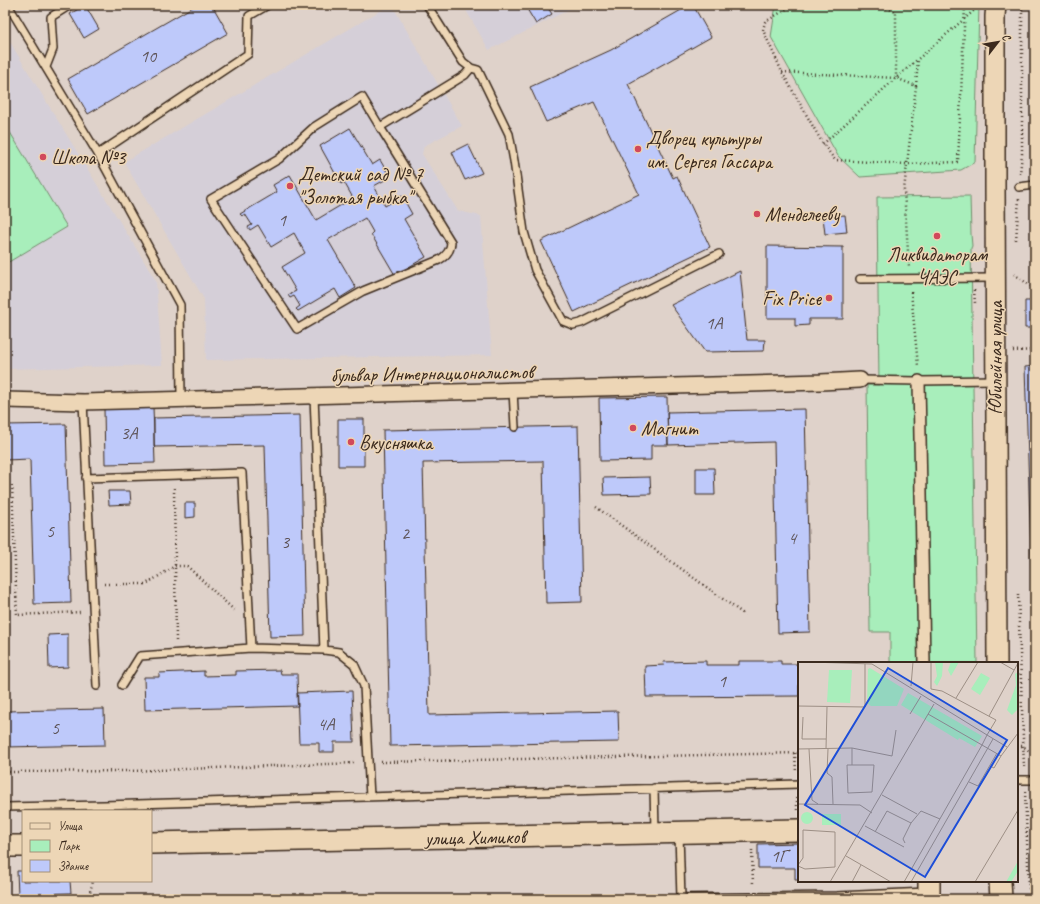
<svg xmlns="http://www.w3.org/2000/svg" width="1040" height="904" viewBox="0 0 1040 904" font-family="Caveat,sans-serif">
<rect width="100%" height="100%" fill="#dfd2ca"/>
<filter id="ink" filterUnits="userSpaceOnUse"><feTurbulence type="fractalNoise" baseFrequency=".025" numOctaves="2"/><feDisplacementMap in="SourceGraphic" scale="8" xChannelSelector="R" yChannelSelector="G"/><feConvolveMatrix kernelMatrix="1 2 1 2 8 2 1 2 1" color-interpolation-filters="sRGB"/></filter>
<g filter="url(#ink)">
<path fill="#d5cfd8" d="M390 5H392L462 126 424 146 422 154 458 211 481 216 492 355 206 360 204 299 124 162Z
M463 5H578L489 50Z
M5 34 156 281 162 365 5 369Z"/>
<path fill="#a8eebb" stroke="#728c6c" d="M776 5H979L975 162 961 170 860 177 838 156 771 37Z
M5 124 67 227 7 263 5 260Z
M970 196 971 234 972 246 971 248 977 663H890V632H870L867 385H879L877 197Z"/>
<path fill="#bec9fa" stroke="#3b2a1e" d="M85 5 99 29 84 38 70 14Z
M196 5H212L228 33 88 114 68 79Z
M534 5H546L552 14 536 24 527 9Z
M690 5H693L711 37 628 84 673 178 677 176 710 247 574 312 541 241 639 194 594 102 546 122 530 87 611 50Z
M350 128 372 165 380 160 390 177 374 186 385 206 402 196 412 214 404 219 426 257 395 275 371 234 373 232 365 218 328 240 356 288 340 298 335 289 298 311 296 309 300 306 294 296 290 298 288 295 296 291 282 267 305 253 294 233 271 247 258 225 250 230 248 227 252 225 245 214 242 216 240 214 277 192 273 185 290 175 316 220 353 198 344 182 341 184 320 146Z
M468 144 482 173 465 180 452 152Z
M845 215 847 232 825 234 823 217Z
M767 246 843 247V319H809V325L795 326V318H767Z
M740 271 747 340H765L764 351 705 352 671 305Z
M1025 301H1035V328H1025Z
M1035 366V677L1025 367Z
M667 397 668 445H651V460L600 461 599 398Z
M153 407 155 463 105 464 104 408Z
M805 409 810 632 778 633 774 442 668 445 667 412Z
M300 415 305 636 270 637 265 445 154 447V418Z
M338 419H364V466H338Z
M66 424 71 603 34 604 30 459 5 460V425Z
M578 426 582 602 546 603 543 461 423 463 429 715 618 711 619 742 390 746 383 430Z
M696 468H714L715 495H696Z
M650 477 651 494 604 495 603 478Z
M108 491H130L131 504 109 505Z
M185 503H195V517L185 518Z
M68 634V667L49 668 48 635Z
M706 661V665H739V661H781V664H799V696L646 697 645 666 664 665 663 662Z
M280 670 281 674H297L298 706 145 710 144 677H159V673L204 671V676L236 675V671Z
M352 691 354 742H334V752H319V743H299L297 693Z
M104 709 105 745 5 747V711Z
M799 843V880H795V868H758V844Z
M17 871H23V881H70L71 893 18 895Z"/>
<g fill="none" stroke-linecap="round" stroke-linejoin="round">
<defs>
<path id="service" d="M8 5 98 154 180 305 181 399
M427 5 463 62 471 68 478 70 509 134 514 161 524 232 535 270 563 321 573 325 581 323 719 254
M46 67 53 49 51 17 70 5
M380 127 451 242C451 251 446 256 439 260L363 291 297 329 211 199 279 159 314 127 362 97 380 127 465 75 471 68
M98 154 248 54 249 16 268 5
M1019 187 1035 185
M860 279 995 278
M860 380 919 381 996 380
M513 391 515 427
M314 396 324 650
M83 402 97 686
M86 478 242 473 251 648 324 650 339 652 354 664 364 686 370 797
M122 685 140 656 251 648
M1017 780H1035
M654 788 655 831
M5 807 104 805 799 784
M679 834 681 898 837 896 927 892"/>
<path id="pedestrian" d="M919 381 924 663"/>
<path id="minor" d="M5 400 83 402 821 382 860 380"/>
<path id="tertiary" d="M996 5 995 16V185L997 663"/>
<path id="secondary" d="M151 843 799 830
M5 846H23
M929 881V899
M1000 881 1001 899"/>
</defs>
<use href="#service" stroke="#3b2a1e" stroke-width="10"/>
<use href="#pedestrian" stroke="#3b2a1e" stroke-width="14"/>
<use href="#minor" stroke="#3b2a1e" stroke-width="18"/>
<use href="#tertiary" stroke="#3b2a1e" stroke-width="22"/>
<use href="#secondary" stroke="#3b2a1e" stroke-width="24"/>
<path stroke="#3b2a1e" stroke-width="2.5" stroke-dasharray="1 3" stroke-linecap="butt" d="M793 5 765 22 763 30 782 72 823 144 835 160 907 164 958 162 965 5
M879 5 896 12V78
M782 72 896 78 916 86 904 190 909 267
M916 86 918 59
M823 144 896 78 977 8
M1020 174 1022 154V5
M1016 240 1019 199
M1014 274 1035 289
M974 290 975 303
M911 292 918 366
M1013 351 1035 350
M12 485 17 615 80 612
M174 488 176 641
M596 507 745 615
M104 584H146L175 566H187L236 612
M1018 594 1024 767
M1017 746H1023L1035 756
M795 753 796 773
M381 762 799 753
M5 772 128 771 356 763
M1025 792 1029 888H1035
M797 797V810
M752 850 753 885
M88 899 93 881
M652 899V897L668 898"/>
<use href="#service" stroke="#edd6b6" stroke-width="7"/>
<use href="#pedestrian" stroke="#edd6b6" stroke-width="11"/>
<use href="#minor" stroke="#edd6b6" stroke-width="15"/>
<use href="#tertiary" stroke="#edd6b6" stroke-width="19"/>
<use href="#secondary" stroke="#edd6b6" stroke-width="21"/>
</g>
</g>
<g fill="#d1495b" stroke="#edd6b6" stroke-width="1.5">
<circle cx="638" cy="149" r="4"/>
<circle cx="43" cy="157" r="4"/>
<circle cx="290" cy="186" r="4"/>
<circle cx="757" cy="214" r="4"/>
<circle cx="937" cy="236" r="4"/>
<circle cx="829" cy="298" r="4"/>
<circle cx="633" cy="428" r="4"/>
<circle cx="351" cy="442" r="4"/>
</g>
<g text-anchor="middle" stroke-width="3" stroke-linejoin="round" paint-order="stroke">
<g font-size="18" fill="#5c5255">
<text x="148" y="62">10</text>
<text x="282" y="226">1</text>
<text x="714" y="329">1А</text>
<text x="129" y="439">3А</text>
<text x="50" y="537">5</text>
<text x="405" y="539">2</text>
<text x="792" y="544">4</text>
<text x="285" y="548">3</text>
<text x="722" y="687">1</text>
<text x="326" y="730">4А</text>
<text x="55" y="734">5</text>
<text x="779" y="862">1Г</text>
</g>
<g font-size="20" fill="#3b2a1e" stroke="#edd6b6" text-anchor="start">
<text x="646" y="145">Дворец культуры<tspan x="646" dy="23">им. Сергея Гассара</tspan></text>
<text x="51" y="164">Школа №3</text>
<text x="298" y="181">Детский сад № 7<tspan x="298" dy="23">"Золотая рыбка"</tspan></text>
<text x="765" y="221">Менделееву</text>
<text x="937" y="261" text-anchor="middle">Ликвидаторам<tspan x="937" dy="23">ЧАЭС</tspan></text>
<text x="821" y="305" text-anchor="end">Fix Price</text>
<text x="641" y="435">Магнит</text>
<text x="359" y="449">Вкусняшка</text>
</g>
<g font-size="20" fill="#3b2a1e" stroke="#edd6b6">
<text transform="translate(995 358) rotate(-90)" y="7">Юбилейная улица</text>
<text transform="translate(432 373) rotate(-1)" y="7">бульвар Интернационалистов</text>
<text transform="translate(475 837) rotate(-1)" y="7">улица Химиков</text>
</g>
</g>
<g transform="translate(798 662)">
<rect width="220" height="220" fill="#dfd2ca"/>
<path d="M137 0H145L144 14 139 24 136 20 139 14ZM153 0H161L153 14 150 8ZM72 6 106 27 99 44H73L69 41 70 7ZM31 8H54L52 41 29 40ZM220 10V47L214 53 209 48 218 23 217 12ZM183 11 192 16 182 33 173 27ZM110 31 184 74 177 85 161 76 160 78 103 43ZM3 156a6 6 0 1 1 12 0a6 6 0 1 1-12 0ZM24 152H43V163H24ZM220 199V209L213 220H208Z" fill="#a8eebb"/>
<path fill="none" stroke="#9d8f85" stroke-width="1" d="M12 0 74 2 189 73 198 58 144 29 133 27V0M202 0 216 8M113 24 115 0M158 36 180 0M0 44 67 45V2M112 52 123 34M191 54 220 1M5 55 4 77H28M209 85 189 73 184 83 203 94 220 71M54 86V103H49L50 131 74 130 76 103H54M0 87 54 86 94 94 98 68M11 87 14 138 20 142M28 87 29 45M30 87 29 111 34 115 35 142M192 104 196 106 203 94M171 120 180 124 199 91M84 133 119 152M0 142 62 143 74 151M67 164 106 185M77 170 89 149 113 161 123 149 142 157M107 181 105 177 113 161M48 194 93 220M0 203 5 196V168L37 170V205L7 207 0 204M32 220 136 42M54 220 63 203M106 220 184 83 130 52M113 220 195 77M177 220 220 148"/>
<path fill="#1d4ed8" fill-opacity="0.15" stroke="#1d4ed8" stroke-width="2" d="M90 6 209 78 127 215 7 143Z"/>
<rect width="220" height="220" fill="none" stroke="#3b2a1e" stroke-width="2"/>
</g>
<rect width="1040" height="904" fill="none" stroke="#edd6b6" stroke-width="20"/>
<rect x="10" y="10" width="1020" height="884" fill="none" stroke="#3b2a1e" stroke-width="1.5" filter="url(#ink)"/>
<rect x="22" y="810" width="130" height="72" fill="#edd6b6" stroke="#a69179"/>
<rect x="30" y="823" width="20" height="6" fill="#edd6b6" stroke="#a69179"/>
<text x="58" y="830" font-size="12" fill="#3b2a1e">Улица</text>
<rect x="30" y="840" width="20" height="12" fill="#a8eebb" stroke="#a69179"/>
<text x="58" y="850" font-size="12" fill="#3b2a1e">Парк</text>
<rect x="30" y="860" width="20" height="12" fill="#bec9fa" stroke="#a69179"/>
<text x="58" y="870" font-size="12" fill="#3b2a1e">Здание</text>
<g transform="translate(998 42) rotate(59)" stroke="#edd6b6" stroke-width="3" paint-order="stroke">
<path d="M0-3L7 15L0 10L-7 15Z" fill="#3b2a1e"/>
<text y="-6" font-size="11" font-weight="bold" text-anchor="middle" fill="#3b2a1e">С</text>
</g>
</svg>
